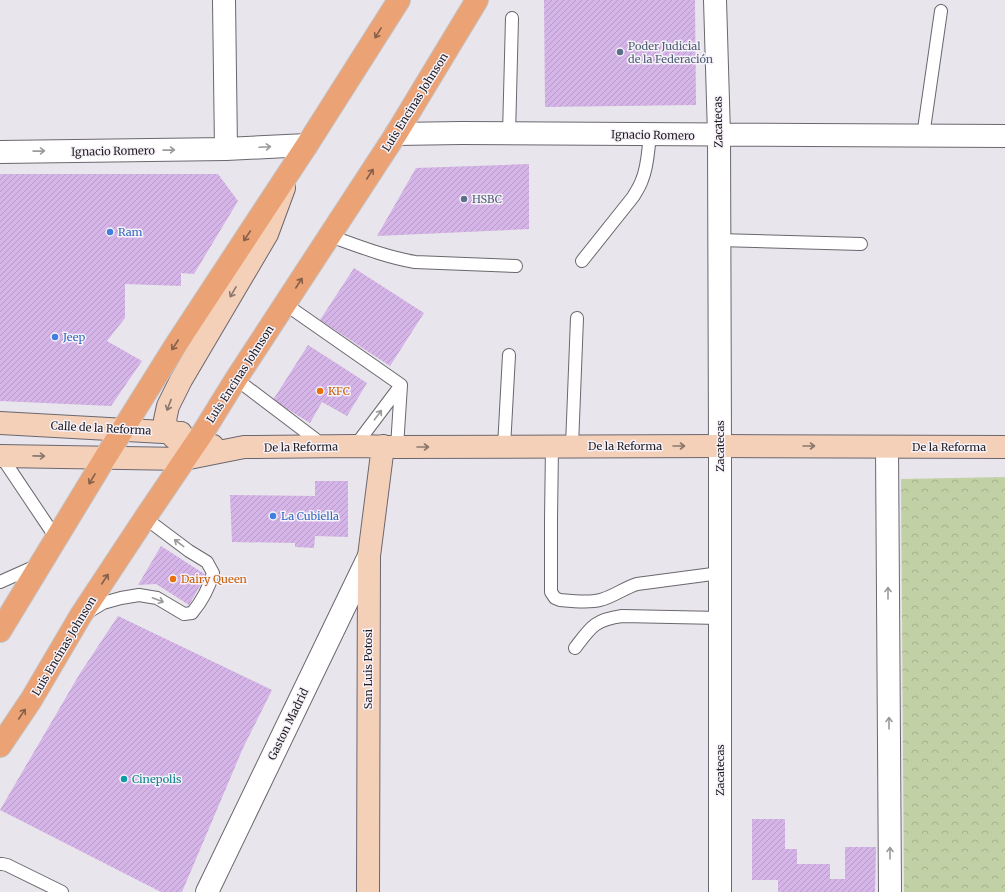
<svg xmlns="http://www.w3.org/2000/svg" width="1005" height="892" viewBox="0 0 1005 892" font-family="Merriweather,serif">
<defs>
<pattern id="park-crowns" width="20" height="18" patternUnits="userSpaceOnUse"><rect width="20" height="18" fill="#c2d0a5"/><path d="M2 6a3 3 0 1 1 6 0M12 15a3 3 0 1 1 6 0" fill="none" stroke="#a6b28e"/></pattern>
<pattern id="building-hatch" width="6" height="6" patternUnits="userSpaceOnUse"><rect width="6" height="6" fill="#d5b4e7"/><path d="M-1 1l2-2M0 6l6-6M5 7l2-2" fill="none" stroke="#b79ac6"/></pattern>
</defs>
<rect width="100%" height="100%" fill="#e9e5ec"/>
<path fill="url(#park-crowns)" d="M1005 477V892H904L901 479Z"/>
<path fill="url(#building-hatch)" d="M544 0H695L696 105 545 107Z
M529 164V229L377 236 416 168Z
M0 174H218L238 201 194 274 181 273V286L125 284V318L107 341 142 361 111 406 0 401Z
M354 268 424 313 390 366 320 320Z
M308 345 367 383 347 416 322 402 310 423 273 400Z
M315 481H348V537L315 536 314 548 295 547V543L232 542 230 495 315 496Z
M161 546 206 575 189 605 156 584 138 585Z
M118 616 272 690 243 748 182 892H161L0 810 79 675Z
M752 819H785V849H797V864H830V879H845V847H876L875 892H778V880H752Z"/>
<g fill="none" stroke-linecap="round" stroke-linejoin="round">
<defs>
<path id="lane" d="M509 134 512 18
M923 136 941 11
M330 236C358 246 386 257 415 262L516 266
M719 240 861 244
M582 261 633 197C636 192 640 186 642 180 648 166 648 150 650 135
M285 304 401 385
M236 379 323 445
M355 446 401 385
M552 446 551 520V592L555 598 560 600C571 601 589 603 600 600 613 597 624 588 637 584L720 573
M572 446 577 318
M397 447 401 385
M504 447 509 355
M1 456 56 538
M0 582 36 566
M88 612 103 603 121 598 139 595 157 598 184 614 192 613C202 601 209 588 213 573L207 562 189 551 145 518
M575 648C591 627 594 620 622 616L720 618
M0 864H2L7 865 62 892"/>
<path id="street" d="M224 0 226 149
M715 0 719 135 720 446V892
M396 134 461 133 1005 136
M0 152 226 149 307 145
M887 447 890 892
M207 892 369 556"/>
<path id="secondary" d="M0 423 181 433
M213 446 194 445 178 441 168 432 165 420 168 406 181 380 267 234 284 188
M0 456 184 459 244 447 355 446 397 447 720 446 1005 447
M368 892 369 556 383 446"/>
<path id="primary" d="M0 631 105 458 175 346 307 145 399 0
M0 746 31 700 81 615 145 518 202 434 236 379 396 134 477 0"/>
</defs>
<use href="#lane" stroke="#6b676e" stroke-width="14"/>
<use href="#street" stroke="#6b676e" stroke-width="24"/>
<use href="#secondary" stroke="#6b676e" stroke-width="24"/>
<use href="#primary" stroke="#c5c4c5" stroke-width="24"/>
<use href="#lane" stroke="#fff" stroke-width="12"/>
<use href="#street" stroke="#fff" stroke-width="22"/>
<use href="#secondary" stroke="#f5d0b9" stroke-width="22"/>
<use href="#primary" stroke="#eba274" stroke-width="22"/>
</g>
<defs><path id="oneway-shaft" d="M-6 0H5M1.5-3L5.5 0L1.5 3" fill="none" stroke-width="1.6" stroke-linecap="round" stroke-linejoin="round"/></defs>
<g stroke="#86604a">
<use href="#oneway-shaft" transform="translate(378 33) rotate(122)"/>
<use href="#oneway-shaft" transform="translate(370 174) rotate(-57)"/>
<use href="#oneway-shaft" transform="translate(247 236) rotate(124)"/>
<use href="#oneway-shaft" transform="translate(299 283) rotate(-57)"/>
<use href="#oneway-shaft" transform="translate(175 345) rotate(123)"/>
<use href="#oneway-shaft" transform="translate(92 479) rotate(121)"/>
<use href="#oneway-shaft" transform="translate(105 579) rotate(-57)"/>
<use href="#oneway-shaft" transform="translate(22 714) rotate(-56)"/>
</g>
<g stroke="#9b9a9b">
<use href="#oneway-shaft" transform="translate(265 147) rotate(-3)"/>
<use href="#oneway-shaft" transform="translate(169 150) rotate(-1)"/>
<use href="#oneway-shaft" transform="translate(39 151) rotate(-1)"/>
<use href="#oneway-shaft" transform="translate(378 415) rotate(-53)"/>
<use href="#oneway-shaft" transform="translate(179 543) rotate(-143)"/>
<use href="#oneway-shaft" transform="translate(888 593) rotate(-90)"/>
<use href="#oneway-shaft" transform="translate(158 600) rotate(21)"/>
<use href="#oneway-shaft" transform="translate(889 723) rotate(-90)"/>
<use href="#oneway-shaft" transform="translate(890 853) rotate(-90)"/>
</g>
<g stroke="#8a776d">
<use href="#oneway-shaft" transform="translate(233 292) rotate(120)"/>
<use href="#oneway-shaft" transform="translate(169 405) rotate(111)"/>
<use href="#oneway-shaft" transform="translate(679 446)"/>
<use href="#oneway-shaft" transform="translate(809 446)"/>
<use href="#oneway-shaft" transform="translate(423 447)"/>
<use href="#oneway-shaft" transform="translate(39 456) rotate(1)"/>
</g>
<g fill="#5c6f8a" stroke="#f7f2f9" stroke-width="1.5">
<circle cx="620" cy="52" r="4"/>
<circle cx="464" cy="199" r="4"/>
</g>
<g fill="#3f7fe0" stroke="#f7f2f9" stroke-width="1.5">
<circle cx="110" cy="232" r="4"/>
<circle cx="55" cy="337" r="4"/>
<circle cx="273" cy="516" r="4"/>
</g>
<g fill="#e8710a" stroke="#f7f2f9" stroke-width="1.5">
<circle cx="320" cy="391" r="4"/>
<circle cx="173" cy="579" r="4"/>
</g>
<circle fill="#0f9aa8" stroke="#f7f2f9" stroke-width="1.5" cx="124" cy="779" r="4"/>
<g text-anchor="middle" stroke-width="3" stroke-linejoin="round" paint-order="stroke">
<g font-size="11" fill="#4e5e75" stroke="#f7f2f9" text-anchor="start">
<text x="628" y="50">Poder Judicial<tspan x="628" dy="13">de la Federación</tspan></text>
<text x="472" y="203">HSBC</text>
</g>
<g font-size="11" fill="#201e21" stroke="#f7f2f9">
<text transform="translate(415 102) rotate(-58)" y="4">Luis Encinas Johnson</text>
<text transform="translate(718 122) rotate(-91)" y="4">Zacatecas</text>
<text transform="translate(653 135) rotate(1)" y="4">Ignacio Romero</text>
<text transform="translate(113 151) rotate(-1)" y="4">Ignacio Romero</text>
<text transform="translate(240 374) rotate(-57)" y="4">Luis Encinas Johnson</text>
<text transform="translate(101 428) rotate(3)" y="4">Calle de la Reforma</text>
<text x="625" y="450">De la Reforma</text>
<text transform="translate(720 446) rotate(-90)" y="4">Zacatecas</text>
<text transform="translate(301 447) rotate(-1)" y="4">De la Reforma</text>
<text x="949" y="451">De la Reforma</text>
<text transform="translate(64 646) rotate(-59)" y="4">Luis Encinas Johnson</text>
<text transform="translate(368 669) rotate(-90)" y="4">San Luis Potosi</text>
<text transform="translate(288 724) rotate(-64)" y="4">Gaston Madrid</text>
<text transform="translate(720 770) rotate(-90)" y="4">Zacatecas</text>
</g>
<g font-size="11" fill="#366cbe" stroke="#f7f2f9" text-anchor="start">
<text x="118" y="236">Ram</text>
<text x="63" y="341">Jeep</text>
<text x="281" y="520">La Cubiella</text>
</g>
<g font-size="11" fill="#c56008" stroke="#f7f2f9" text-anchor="start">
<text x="328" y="395">KFC</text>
<text x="181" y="583">Dairy Queen</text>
</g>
<g font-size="11" fill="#0d838f" stroke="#f7f2f9" text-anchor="start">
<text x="132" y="783">Cinepolis</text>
</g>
</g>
</svg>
